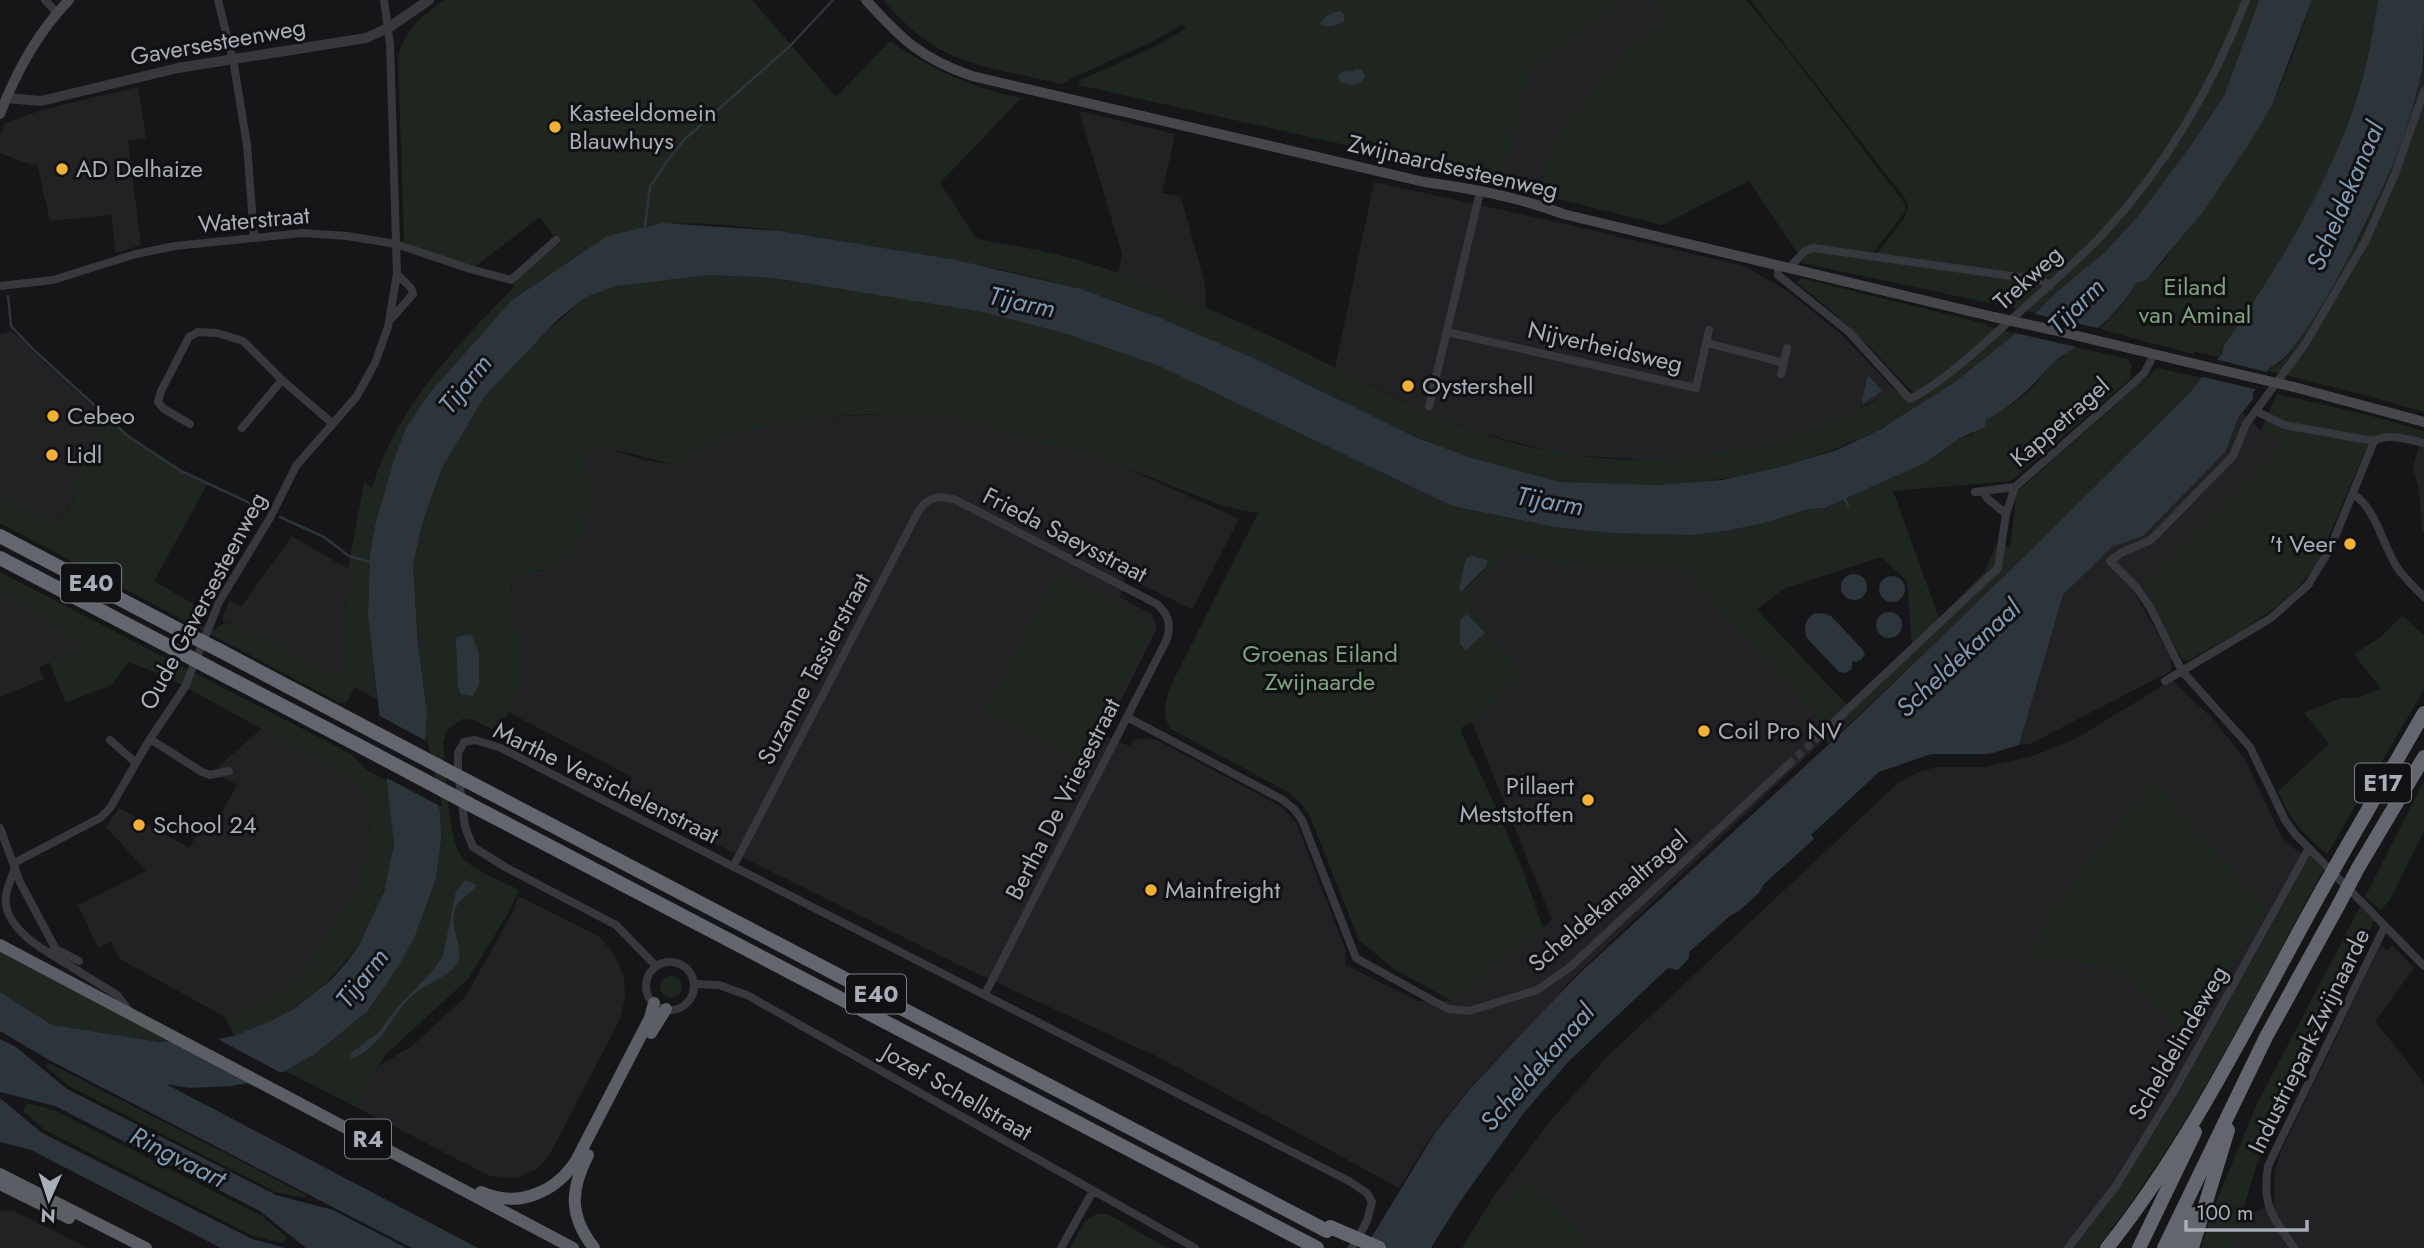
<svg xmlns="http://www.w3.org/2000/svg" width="2424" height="1248" viewBox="0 0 2424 1248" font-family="Jost,sans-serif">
<rect width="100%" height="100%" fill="#161618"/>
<path fill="#222225" d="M1599 0H1651L1663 20 1626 49 1560 130 1538 194 1496 185 1525 55Z
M138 87 146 138 128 141 141 245 116 253 111 215 50 221 37 164 32 165 0 153V136L5 123 45 109Z
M1079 111 1175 134 1162 193 1181 197 1205 284 1206 308 1118 274 1122 254Z
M1374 182 1561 223 1744 266 1786 290 1840 333 1895 390 1826 425 1772 443 1718 455 1654 460 1564 455 1480 433 1429 413 1335 368Z
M11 331 27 343 33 352 101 414 98 431 66 491 74 496 57 526 0 494V334Z
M900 413 940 415 1068 449 1129 469 1239 519 1193 608H1189L1125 576 1120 597 1152 614 1157 628 1104 735 1129 746 1134 740 1148 738 1157 740 1282 807 1297 824 1322 889 1346 951 1345 965 1418 1001H1452L1552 920 1472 722 1481 713 1488 634 1466 603 1502 552 1576 566 1682 568 1831 733 1579 972 1468 1090 1434 1133 1399 1188 1160 1058 967 969 623 798 632 777 510 713 518 685 511 587 516 577 522 573 542 571 589 490 584 458 589 449 603 447 645 460 675 465 720 438 757 427 784 426 825 417Z
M2242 413 2261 430 2279 439V449L2135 593 2171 657V671L2030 744 2019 745 2063 595 2112 547 2143 536 2226 451 2238 418Z
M2419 445 2424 447V532L2422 531 2419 490 2413 468Z
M292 536 348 569 341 679 277 644 222 620 229 600 241 607Z
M0 593 21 602 80 646 39 668 44 679 0 697Z
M2172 680 2213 719 2245 759 2281 836 2297 851 2310 856 2180 1090 2119 1188 2074 1248H1592L1533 1182 1523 1180 1506 1202 1495 1194 1546 1126 1608 1056 1899 782 1921 771 1937 767H1985L2036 755 2075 739Z
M261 729 359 783 370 827 357 886 304 971 270 997 225 1017 120 959 111 942 98 948 78 905 146 871 106 827 119 808 189 848 208 817 217 821 237 785 221 776 219 766Z
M518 896 600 937 614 954 624 977 625 1000 619 1021 549 1156 535 1170 516 1178 490 1176 356 1107 379 1066 412 1046 465 997 514 910Z
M2381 945 2387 951 2392 946 2414 968 2375 1021 2424 1083V1248H2232L2239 1219 2274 1204 2275 1171 2281 1151Z
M0 1210 14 1211 88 1248H0Z"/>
<path fill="#1e261f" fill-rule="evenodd" d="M444 0H752L836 97 890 41C931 69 972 88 1021 98L940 183 977 239C1015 246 1054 252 1091 264 1148 282 1203 306 1257 330 1331 363 1402 405 1478 432 1618 481 1767 463 1895 390L1910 397 1914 393C1877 355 1842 316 1799 285L1797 282 1800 278 1987 324 1986 326 2015 333C1911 434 1775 487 1631 485 1607 484 1581 486 1558 481 1530 476 1500 467 1473 459 1436 447 1401 429 1366 413 1298 380 1230 346 1160 318 1095 291 1026 273 956 261 928 255 899 252 870 247 800 235 716 216 645 226L428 395 406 428 375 526 370 554 368 616 377 700 355 687 347 702 340 703 0 523V494L58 525 74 497 66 491 98 431 101 414H103C135 442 169 466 208 483L154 581 200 608 203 624 214 630 226 622 262 636 341 678 348 569 364 483 372 488C396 408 456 346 513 288V284L536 261 559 244 540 217 474 267 404 242 398 56C407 27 420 18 444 0Z
M883 0H1626L1529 69 1502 186 1496 185V179L1079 85V81L1160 44 1186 28 1183 24 1156 40 1072 78 1063 84C1022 74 973 69 936 47 916 35 899 18 883 0Z
M1651 0H1746L1782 43 1905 204V212L1875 250 1871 252 1828 248 1798 254 1749 181 1662 225 1538 194 1550 146 1560 130 1626 49 1663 20Z
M1750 0H2259L2224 96 2191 145 2139 215 2104 253 2036 313 1802 263 1807 251 1876 255 1905 217 1908 206 1904 197Z
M2312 0H2378C2372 39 2365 78 2351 115 2321 197 2274 274 2224 345L2220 357 2195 352 2193 354 2099 329 2122 306 2136 283C2154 277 2166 257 2177 243 2212 200 2246 154 2271 105 2288 72 2300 35 2312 0Z
M2424 63V412L2372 397 2268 371 2271 366 2280 364 2298 342 2364 229 2397 155Z
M709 275 773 278 982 312 1067 334 1159 366 1452 506 1553 527 1693 535 1731 530 1764 523 1809 509 1826 508 1925 463 1960 438 1971 435 1986 420 2012 405 2030 390 2052 364 2075 347 2128 359 2132 365 2130 379 2011 481 1893 491 1939 618 1985 572 1996 544 2010 547 2017 492 2157 368 2203 378 2017 565 1828 744 1823 740 1830 732 1682 569 1576 566 1502 552 1466 603 1488 634 1524 674 1472 722 1461 728V732L1500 816 1524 873 1543 928 1452 1001 1394 969 1359 940 1310 816 1301 803 1288 792 1171 729C1161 714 1165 703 1170 687L1258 513 1223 506 1129 469 1068 449 940 415 867 414 825 417 784 426 757 427 720 438 675 465C650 460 612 445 589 449 580 465 589 474 589 491 589 509 586 529 576 544 568 556 557 566 542 570 526 575 520 568 511 586 514 619 530 687 508 714 504 720 497 725 492 729L474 720 462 719 446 731 443 743C446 768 447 838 462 857 472 870 504 882 519 890L507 915 468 979 385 1055 356 1107 285 1071 315 1054 368 1011 377 999 415 936 436 879 441 840 425 743 427 712 418 645 413 566 422 524 442 468 485 396 532 344 586 297 617 286ZM1881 557 1907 581 1912 644 1847 705 1757 610 1783 589ZM1488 561C1485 573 1472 582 1464 590L1459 589 1462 582Z
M2277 394 2368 415 2424 431V438C2405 434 2388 431 2370 439L2318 562C2288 609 2235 633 2188 661L2182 659 2142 586 2278 449 2279 439 2261 430Z
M0 572 351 754 367 770 387 781C389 801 395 825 393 845 386 921 341 984 274 1020 262 1027 248 1031 234 1036L225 1017 270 997 304 971 357 886 370 827 359 783 169 678 129 662 111 685 66 703 49 662 79 646 21 602 0 593Z
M1058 572 1145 617 1150 631 1084 764 983 712Z
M2402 616 2424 635V690L2327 854C2302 832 2291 822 2278 791L2329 744 2304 713 2341 698H2357L2381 689 2354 654 2382 636Z
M2152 780 2265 907 2188 1039 2113 967 2020 956 2039 938 2051 909Z
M2424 781V831L2390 900 2381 910 2365 897Z
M2310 856 2324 869C2253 998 2189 1132 2097 1248H2074L2119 1188 2180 1090Z
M2360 907 2374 921 2257 1163 2232 1248H2201L2212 1211 2257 1104Z
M0 950 129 1017 171 1043 89 1033 52 1025 0 992Z
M660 987a11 11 0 1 1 22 0a11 11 0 1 1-22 0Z
M49 1063 306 1195 305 1198 275 1192 69 1086 46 1067Z
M27 1103 54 1110 262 1216 287 1237 283 1243 253 1236 45 1130 23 1111Z
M1523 1180 1533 1182 1592 1248H1462L1495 1194 1506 1202Z
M1096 1214H1107L1168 1248H1070L1085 1221Z"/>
<path fill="#2c353c" d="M2259 0H2312L2272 105 2248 146 2205 209 2146 280 2136 283C2122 309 2100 327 2077 346 2069 352 2058 357 2051 365 2031 387 2014 406 1986 420L1985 427 1960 438 1925 463 1825 508 1809 509 1764 523 1731 530 1693 535 1611 533 1554 527 1452 506 1159 366 1067 334 982 312 773 278 709 275 617 286 586 297 557 320 485 396 442 468 422 524 413 566 418 645 427 712 425 744 440 813 441 840 436 879 415 936 401 962 368 1011 315 1054 285 1071 253 1082 231 1086 189 1088 166 1084 478 1248H412L49 1060 0 1031V992L52 1025 159 1042 217 1039 234 1036 271 1021 295 1008 332 979 347 962 360 943 384 892 394 843 368 616 370 554 375 526 394 460 406 428 428 395 511 301 607 236 662 223 779 231 956 260 1016 274 1081 289 1158 317 1249 356 1418 438 1471 458 1560 482 1657 485 1722 480 1780 467 1837 450 1881 429 1955 382 2010 338 2058 291 2104 253 2139 215 2191 145 2224 96Z
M2378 0H2424C2424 20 2424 44 2423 64 2418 91 2406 132 2396 157 2382 192 2303 360 2271 366L2253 393V399L2238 418 2226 451 2143 536 2112 547 2063 595 2019 745 1989 754H1931L1879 772 1811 835 1814 839 1764 884 1758 894 1739 911 1731 915 1689 952V958L1678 970 1668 968 1569 1061 1523 1114 1459 1203 1431 1248H1365L1435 1133 1469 1090 1536 1018 1581 972 1853 722 2022 559 2189 393 2222 354 2224 345C2274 274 2321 197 2351 115 2365 78 2372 39 2378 0Z
M1340 11 1344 15V21C1337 26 1328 28 1319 24L1327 15Z
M1356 69 1362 70 1365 77 1361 83 1351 85 1339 82 1338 75 1344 71 1351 72Z
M1868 375 1882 391 1863 404 1862 401Z
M1473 556 1488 561 1486 567 1461 592 1459 589 1466 558Z
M1841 587a13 13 0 1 1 26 0a13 13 0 1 1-26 0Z
M1879 589a13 13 0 1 1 26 0a13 13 0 1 1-26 0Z
M1876 625a13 13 0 1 1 26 0a13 13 0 1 1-26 0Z
M1815 613 1827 614 1832 617 1863 650 1865 654 1862 659 1856 662 1852 661V669L1845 673 1839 672 1807 638C1803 627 1805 619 1815 613Z
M1467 614 1485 633 1466 650 1460 644V620Z
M471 634 479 652V685L473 696 461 694 458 686 456 642 457 637Z
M465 880 477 885C470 894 459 899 455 909 449 929 464 947 458 962 453 974 425 985 414 994 389 1015 385 1047 350 1059L351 1053 378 1033 395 1010 434 969 443 956 456 891Z
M0 1039 16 1047 67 1089 276 1195 333 1210 406 1248H306L260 1211 55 1106 0 1092Z
M0 1098 42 1133 252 1239 285 1248H221L31 1150 0 1142Z"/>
<path fill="#161618" d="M2031 313 2102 329 2080 348 2011 332Z
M2214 359 2271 373 2259 390 2199 376Z
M376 714 428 742 442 807 383 776Z
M212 1036 285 1075 254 1085 182 1039Z"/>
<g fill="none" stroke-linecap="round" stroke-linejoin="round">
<path stroke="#2c353c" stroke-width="2.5" d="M645 226 650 187 667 161 685 139 790 46 833 0
M8 296 11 326 35 351 128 436 181 471 267 511
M1844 497 1848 507
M280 517 324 537 349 556 370 562"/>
<path stroke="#333438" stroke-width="8" stroke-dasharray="8 4" stroke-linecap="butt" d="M1788 765 1817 738"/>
<path stroke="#37383d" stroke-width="8" d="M45 0 57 13
M218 0 234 65 247 145 254 238
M1778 266V275L1849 332 1910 399C1949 378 1981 346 2014 317 2044 290 2075 263 2103 234 2166 166 2213 86 2246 0
M1789 268 1805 251 1813 248 2026 278 2043 281 2050 286
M0 286 53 280 136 254 175 246 303 233 347 236 396 244 470 269 511 280 556 240
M391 319 413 294 411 288 397 274
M1447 332 1696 388 1709 330
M1707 343 1784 363
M1781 374 1787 348
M1429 406 1480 192
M2256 411 2284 425 2374 441C2388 433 2409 439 2424 443
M190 424 164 409 158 402 161 391 189 337 198 332 217 333 243 341 282 380 332 423
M242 428 282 380
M1975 492 2015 487 2137 380 2145 372 2154 354
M1983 492 1988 499 2006 514
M2353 494C2374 506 2383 544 2395 564 2402 576 2414 587 2424 597
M2165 681 2271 618 2308 585 2330 549 2374 441
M1127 717 1283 800 1294 809 1302 820 1356 958 1448 1009 1469 1011 1537 990 1569 968 1788 765
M1817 738 1998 568 2006 514 2015 487
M150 739 202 772 210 775 229 771
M110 740 136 763
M0 828 20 882 53 944 56 949 79 961
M14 863 100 818 110 808 150 739 185 687 219 602 270 518 296 466 357 396 375 363 388 327 397 274 390 44 384 0
M733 867 919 510C930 496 939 495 956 500L1157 604C1169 615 1171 624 1167 639L985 994
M15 868C12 877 7 887 6 896 2 920 30 942 49 953L56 949
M2388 929 2424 966
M49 953 117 995 129 1011
M646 986a24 24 0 1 1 48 0a24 24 0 1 1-48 0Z
M656 966 616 925 507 868 473 847 465 827 458 771V753L464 742 475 740 501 748 1349 1181 1367 1193 1372 1202 1367 1221 1352 1248
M694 984 719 985 747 995 1195 1248
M1061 1248 1093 1191
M2068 1248 2116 1186 2176 1088 2308 850
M2294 1248C2272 1215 2262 1208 2268 1166L2385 926 2295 834 2285 820 2250 747 2182 671 2150 607 2137 588 2110 561 2121 553 2151 540 2233 456 2246 424 2305 344 2366 240 2395 174 2424 91"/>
<path stroke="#37383d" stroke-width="10" d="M6 98 41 101 178 68 366 38 388 28 429 0"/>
<path stroke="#45474d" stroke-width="10" d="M866 0C901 39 922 59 972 76L1424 182C1470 188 1519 197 1563 214L1994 317
M0 114C16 72 38 32 69 0
M2053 330 2187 362
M2294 387 2424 422"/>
<path stroke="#5b5e65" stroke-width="12" d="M0 945 573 1248
M651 1033 666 1009
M588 1155C570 1190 569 1216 594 1248
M0 1174 146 1248
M0 1184 69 1218
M481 1192C518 1209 557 1192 577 1159L650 1018 654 1003"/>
<path stroke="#63666e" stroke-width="14" d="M0 536 181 631
M0 558 176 650
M217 649 357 723
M210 668 356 744
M469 782 1327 1231
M469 804 1317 1248
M2343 853 2424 713
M2358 868 2424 757
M2107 1248C2194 1139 2254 1011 2322 890
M2139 1248 2195 1132
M2164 1248 2266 1037 2338 906
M2179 1248 2194 1214
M2192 1248 2228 1130"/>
<path stroke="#45474d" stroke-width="10" d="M1994 317 2053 330
M2187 362 2294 387"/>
<path stroke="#63666e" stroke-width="14" d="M181 631 217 649
M176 650 210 668
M357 723 469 782
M356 744 469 804
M2322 890 2343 853
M2338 906 2358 868
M1330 1227 1379 1248"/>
</g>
<g fill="#f2b134" stroke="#111113" stroke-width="2.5">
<circle cx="555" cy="127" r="7"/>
<circle cx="62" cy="169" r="7"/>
<circle cx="1408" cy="386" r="7"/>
<circle cx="53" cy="416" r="7"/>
<circle cx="52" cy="455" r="7"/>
<circle cx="2350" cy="544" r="7"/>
<circle cx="1704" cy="731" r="7"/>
<circle cx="1588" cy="800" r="7"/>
<circle cx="139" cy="825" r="7"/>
<circle cx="1151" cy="890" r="7"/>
</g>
<g text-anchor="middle" stroke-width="6" stroke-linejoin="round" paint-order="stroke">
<g fill="#111113" stroke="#7b7e86" stroke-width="2">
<rect x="61" y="563.5" width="60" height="39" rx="5"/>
<rect x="2355" y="763.5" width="56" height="39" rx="5"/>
<rect x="846" y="974.5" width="60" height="39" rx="5"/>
<rect x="345" y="1119.5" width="46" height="39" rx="5"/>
</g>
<g font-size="23" font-weight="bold" fill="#a8adb8">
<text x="91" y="591">E40</text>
<text x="2383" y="791">E17</text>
<text x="876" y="1002">E40</text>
<text x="368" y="1147">R4</text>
</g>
<g font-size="24" fill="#a8adb8" stroke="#111113">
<text transform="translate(218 42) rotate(-10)" y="8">Gaversesteenweg</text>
<text transform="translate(1453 167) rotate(13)" y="8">Zwijnaardsesteenweg</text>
<text transform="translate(254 220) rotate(-5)" y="8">Waterstraat</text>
<text transform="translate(2028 278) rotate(-42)" y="8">Trekweg</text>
<text transform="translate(1605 347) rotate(13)" y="8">Nijverheidsweg</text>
<text transform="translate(2060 422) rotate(-41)" y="8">Kappetragel</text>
<text transform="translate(1065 535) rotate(27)" y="8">Frieda Saeysstraat</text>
<text transform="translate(203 601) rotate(-62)" y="8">Oude Gaversesteenweg</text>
<text transform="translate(814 669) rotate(-62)" y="8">Suzanne Tassierstraat</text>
<text transform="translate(606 783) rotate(26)" y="8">Marthe Versichelenstraat</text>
<text transform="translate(1063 799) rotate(-63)" y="8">Bertha De Vriesestraat</text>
<text transform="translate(1608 901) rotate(-41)" y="8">Scheldekanaaltragel</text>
<text transform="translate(2309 1041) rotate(-64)" y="8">Industriepark-Zwijnaarde</text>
<text transform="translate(2178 1043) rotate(-60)" y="8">Scheldelindeweg</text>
<text transform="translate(957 1092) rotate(30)" y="8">Jozef Schellstraat</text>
</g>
<g font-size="24" fill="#a8adb8" stroke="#111113" text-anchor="start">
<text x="569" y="121">Kasteeldomein<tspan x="569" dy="28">Blauwhuys</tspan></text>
<text x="76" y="177">AD Delhaize</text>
<text x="1422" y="394">Oystershell</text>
<text x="67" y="424">Cebeo</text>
<text x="66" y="463">Lidl</text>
<text x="2336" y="552" text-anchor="end">'t Veer</text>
<text x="1718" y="739">Coil Pro NV</text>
<text x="1574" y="794" text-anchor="end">Pillaert<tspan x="1574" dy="28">Meststoffen</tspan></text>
<text x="153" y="833">School 24</text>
<text x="1165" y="898">Mainfreight</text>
</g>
<g font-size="24" fill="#7fa381" stroke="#111113">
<text x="2195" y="295">Eiland<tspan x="2195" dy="28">van Aminal</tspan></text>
<text x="1320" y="662">Groenas Eiland<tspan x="1320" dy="28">Zwijnaarde</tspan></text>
</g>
<g font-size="26" font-style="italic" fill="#7f9bb3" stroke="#111113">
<text transform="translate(2345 196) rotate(-67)" y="9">Scheldekanaal</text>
<text transform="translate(1022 302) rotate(12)" y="9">Tijarm</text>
<text transform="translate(2076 306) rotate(-45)" y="9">Tijarm</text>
<text transform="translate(465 384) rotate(-51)" y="9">Tijarm</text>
<text transform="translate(1550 501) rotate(10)" y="9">Tijarm</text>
<text transform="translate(1958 658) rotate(-43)" y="9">Scheldekanaal</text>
<text transform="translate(362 978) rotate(-52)" y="9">Tijarm</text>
<text transform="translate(1537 1067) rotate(-49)" y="9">Scheldekanaal</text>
<text transform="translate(178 1157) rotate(27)" y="9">Ringvaart</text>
</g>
</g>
<g transform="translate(49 1199) rotate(183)" stroke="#111113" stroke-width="5" paint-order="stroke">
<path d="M0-5L12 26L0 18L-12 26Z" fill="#a8adb8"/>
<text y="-10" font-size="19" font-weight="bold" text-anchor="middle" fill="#a8adb8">N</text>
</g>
<path d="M2186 1220v10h121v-10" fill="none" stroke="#a8adb8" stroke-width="3.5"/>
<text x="2196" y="1220" font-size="21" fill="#a8adb8" stroke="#111113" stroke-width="5" paint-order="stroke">100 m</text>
</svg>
